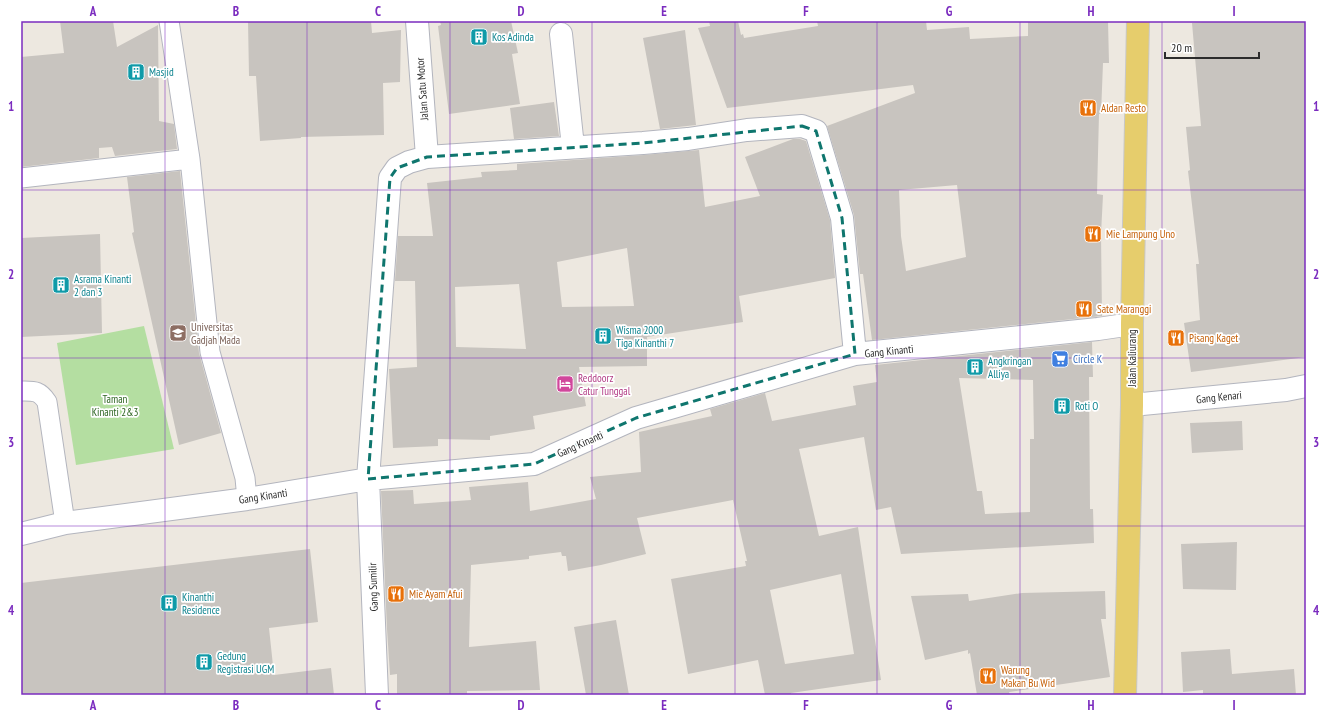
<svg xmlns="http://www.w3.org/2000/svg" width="1327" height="716" viewBox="0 0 1327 716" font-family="'PT Sans Narrow',sans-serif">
<rect width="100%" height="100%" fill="#ede8e0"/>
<path fill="#b4dea1" d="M144 326 174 449 76 465 57 343Z"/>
<path fill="#c8c4bf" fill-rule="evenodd" d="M60 21H113L117 47 158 25 159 121 174 124 177 149 115 156 112 147 99 148V158L21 167V57L64 53Z
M248 21H371L372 33 401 30 400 82 383 83 384 135 301 137V138L260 141 256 76H249Z
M440 21H511L518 53 512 54 520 104 449 114 438 26 441 25Z
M709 21H738L741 35 743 34 744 38 818 26 817 21H926L927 30 969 27 970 39 1028 36V22L1108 21 1109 63H1103L1101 114H1099L1097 194 1103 195 1101 234 1102 316 872 340 863 274H860L854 215 827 126 915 93 913 85 727 108 698 28 710 26ZM957 185 966 257 906 271 901 236 899 190Z
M1214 21H1306V357L1191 372 1184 323 1200 320 1196 264H1199L1188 171 1190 170 1186 127 1201 126 1192 23Z
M685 30 696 125 660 129 643 38Z
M554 102 559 136 514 139 510 108Z
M793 139H800L806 141 830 220 835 278 739 296 743 322 647 337V366L579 367 586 406 533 416 535 429 490 436V440L438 439V446L393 448 389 369 417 367 415 281H395L398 236H433L427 183 482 177 481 172 517 170V164L644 155 699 150 705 207 760 196 745 157ZM627 248 634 306 562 307 557 262ZM519 284 526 349 456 347 455 287Z
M180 171 199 353 221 433 179 445 132 233 134 232 127 177Z
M100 234 102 333 21 337V238Z
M1092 342 1093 377H1089L1090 509H1093L1094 543 901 554 891 507 876 510 864 437 799 449 819 536 858 527 881 680 791 693V695H765L758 660 688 674 671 579 746 566 745 561H747L733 500 637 518 646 554 601 565 568 571 566 556H562L561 552 529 556V559L471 565 469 647 536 641 540 690 467 691V695H397V674L390 675 387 629 381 491 413 490 414 504 471 500 469 487 528 482 530 511 596 499 590 477 641 472 639 432 712 416 710 409 765 393 772 421 856 405 853 386 877 382 875 365ZM959 378 1033 380 1034 439H1030V512L985 514 982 491H977ZM841 574 854 654 785 664 770 590Z
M1242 421 1243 450 1192 453 1190 423Z
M1237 542 1236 590 1183 589 1181 544Z
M310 549 318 622 269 628 274 675 331 668 334 695H21V583Z
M1105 591 1106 619H1101L1110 677 1009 692 1010 695H977L970 653 968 654V650L925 660 911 596 968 594 969 601 1022 593Z
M616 620 629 695H586L574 627Z
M1230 649 1232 674 1294 669 1296 695H1203V690L1183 692 1181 652Z"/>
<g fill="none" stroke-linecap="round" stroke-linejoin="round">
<defs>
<path id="lane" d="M169 21 190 159 210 352 245 478 247 499
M21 178 190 159
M21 391C34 391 39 390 47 402L65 523"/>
<path id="street" d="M417 21 427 157
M561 34 573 147
M1132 405 1286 390 1306 386
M21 534 65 523 247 499 368 479 534 464 636 418 855 354 1098 329 1132 324
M377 695 368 479 390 178 397 168 409 162 427 157 643 143 688 139 747 130 802 126 816 131 842 218 855 354"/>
<path id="primary" d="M1125 695 1132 405V324L1138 21"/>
</defs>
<use href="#lane" stroke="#b3b5be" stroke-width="21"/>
<use href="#street" stroke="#b3b5be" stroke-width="24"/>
<use href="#primary" stroke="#c8c8c8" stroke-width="24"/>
<use href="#lane" stroke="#fff" stroke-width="19"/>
<use href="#street" stroke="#fff" stroke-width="22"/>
<use href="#primary" stroke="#e6cd6c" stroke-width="22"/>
</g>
<path fill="none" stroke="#0f766e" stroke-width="3" stroke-dasharray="8 5" stroke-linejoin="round" d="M802 126 816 131 842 218 855 354 636 418 534 464 368 479 390 178 397 168 427 157 643 143Z"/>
<path fill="none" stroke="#7b2cbf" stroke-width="1" stroke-opacity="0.55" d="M165 21V695M307 21V695M450 21V695M592 21V695M735 21V695M877 21V695M1020 21V695M1162 21V695M21 190H1306M21 358H1306M21 526H1306"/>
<defs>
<symbol id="building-square" viewBox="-11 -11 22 22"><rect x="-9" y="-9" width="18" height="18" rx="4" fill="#0f9aa8" stroke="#fff"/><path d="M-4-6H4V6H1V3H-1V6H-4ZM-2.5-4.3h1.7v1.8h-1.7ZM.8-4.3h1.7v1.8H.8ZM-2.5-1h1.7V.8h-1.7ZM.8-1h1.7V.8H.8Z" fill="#fff"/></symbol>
<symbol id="restaurant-square" viewBox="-11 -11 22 22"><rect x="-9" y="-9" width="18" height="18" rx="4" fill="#e8710a" stroke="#fff"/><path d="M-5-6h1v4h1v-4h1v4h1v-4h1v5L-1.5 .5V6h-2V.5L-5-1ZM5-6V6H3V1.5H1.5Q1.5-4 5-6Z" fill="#fff"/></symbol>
<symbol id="university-square" viewBox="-11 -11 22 22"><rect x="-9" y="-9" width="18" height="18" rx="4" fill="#8d6e63" stroke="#fff"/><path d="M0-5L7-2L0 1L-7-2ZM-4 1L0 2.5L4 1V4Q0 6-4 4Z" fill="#fff"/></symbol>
<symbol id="supermarket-square" viewBox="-11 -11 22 22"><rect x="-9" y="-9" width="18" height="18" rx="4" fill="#3f7fe0" stroke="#fff"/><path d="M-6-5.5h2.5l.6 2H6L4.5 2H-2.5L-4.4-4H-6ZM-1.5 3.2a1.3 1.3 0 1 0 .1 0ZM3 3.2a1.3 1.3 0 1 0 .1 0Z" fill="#fff"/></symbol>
<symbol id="hotel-square" viewBox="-11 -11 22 22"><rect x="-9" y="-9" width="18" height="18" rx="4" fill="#d1479c" stroke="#fff"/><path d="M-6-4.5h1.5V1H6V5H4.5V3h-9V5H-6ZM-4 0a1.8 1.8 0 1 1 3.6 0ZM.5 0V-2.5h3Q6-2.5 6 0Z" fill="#fff"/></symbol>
</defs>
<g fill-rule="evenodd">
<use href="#building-square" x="469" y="27" width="20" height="20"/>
<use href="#building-square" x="126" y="62" width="20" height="20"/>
<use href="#restaurant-square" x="1078" y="98" width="20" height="20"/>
<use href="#restaurant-square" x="1083" y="224" width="20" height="20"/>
<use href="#building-square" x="51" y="275" width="20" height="20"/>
<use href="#restaurant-square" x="1074" y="299" width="20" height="20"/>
<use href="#university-square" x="168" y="323" width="20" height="20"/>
<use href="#building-square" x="593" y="326" width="20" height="20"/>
<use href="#restaurant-square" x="1166" y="328" width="20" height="20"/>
<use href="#supermarket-square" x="1050" y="349" width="20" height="20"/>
<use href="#building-square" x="965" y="357" width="20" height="20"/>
<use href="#hotel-square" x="555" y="374" width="20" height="20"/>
<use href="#building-square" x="1052" y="396" width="20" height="20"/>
<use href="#restaurant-square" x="386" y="584" width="20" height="20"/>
<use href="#building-square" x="159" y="593" width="20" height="20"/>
<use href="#building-square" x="194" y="652" width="20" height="20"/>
<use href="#restaurant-square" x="978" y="666" width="20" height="20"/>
</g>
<g text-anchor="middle" stroke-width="3.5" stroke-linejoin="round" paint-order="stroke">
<g font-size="11" fill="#0d838f" stroke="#fff" text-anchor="start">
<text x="492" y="41">Kos Adinda</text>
<text x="149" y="76">Masjid</text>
<text x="74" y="283">Asrama Kinanti<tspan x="74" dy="13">2 dan 3</tspan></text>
<text x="616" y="334">Wisma 2000<tspan x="616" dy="13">Tiga Kinanthi 7</tspan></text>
<text x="988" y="365">Angkringan<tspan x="988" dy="13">Alliya</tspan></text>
<text x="1075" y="410">Roti O</text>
<text x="182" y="601">Kinanthi<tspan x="182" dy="13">Residence</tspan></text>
<text x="217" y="660">Gedung<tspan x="217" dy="13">Registrasi UGM</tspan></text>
</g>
<g font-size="11" fill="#2c2c2c" stroke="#fff">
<text transform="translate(422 89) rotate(-94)" y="4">Jalan Satu Motor</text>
<text transform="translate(889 351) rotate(-6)" y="4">Gang Kinanti</text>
<text transform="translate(1132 358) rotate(-90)" y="4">Jalan Kaliurang</text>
<text transform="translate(1219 397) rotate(-6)" y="4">Gang Kenari</text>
<text transform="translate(580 444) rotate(-24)" y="4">Gang Kinanti</text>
<text transform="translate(263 496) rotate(-9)" y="4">Gang Kinanti</text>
<text transform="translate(373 587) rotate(-92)" y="4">Gang Sumilir</text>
</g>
<g font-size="11" fill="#c56008" stroke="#fff" text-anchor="start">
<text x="1101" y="112">Aldan Resto</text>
<text x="1106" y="238">Mie Lampung Uno</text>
<text x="1097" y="313">Sate Maranggi</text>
<text x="1189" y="342">Pisang Kaget</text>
<text x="409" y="598">Mie Ayam Afui</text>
<text x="1001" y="674">Warung<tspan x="1001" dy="13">Makan Bu Wid</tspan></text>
</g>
<g font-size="11" fill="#785e54" stroke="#fff" text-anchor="start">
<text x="191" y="331">Universitas<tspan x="191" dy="13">Gadjah Mada</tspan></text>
</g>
<g font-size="11" fill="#366cbe" stroke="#fff" text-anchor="start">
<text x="1073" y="363">Circle K</text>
</g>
<g font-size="11" fill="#b23c85" stroke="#fff" text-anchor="start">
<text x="578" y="382">Reddoorz<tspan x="578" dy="13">Catur Tunggal</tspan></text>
</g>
<g font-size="11" fill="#2d6521" stroke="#fff">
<text x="115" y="403">Taman<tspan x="115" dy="13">Kinanti 2&amp;3</tspan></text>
</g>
</g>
<rect width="1327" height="716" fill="none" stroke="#ffffff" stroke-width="44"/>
<path d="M1165 52v6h94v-6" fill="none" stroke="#2c2c2c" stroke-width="2"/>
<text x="1171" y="52" font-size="12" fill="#2c2c2c" stroke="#ffffff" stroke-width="3" paint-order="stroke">20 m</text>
<rect x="22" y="22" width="1283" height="672" fill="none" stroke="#7b2cbf" stroke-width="1.5"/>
<g font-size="13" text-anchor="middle" font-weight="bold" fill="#7b2cbf">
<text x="93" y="16">A</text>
<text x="236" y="16">B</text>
<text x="378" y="16">C</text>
<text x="521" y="16">D</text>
<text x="664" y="16">E</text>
<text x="806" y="16">F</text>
<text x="949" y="16">G</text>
<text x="1091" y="16">H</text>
<text x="1234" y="16">I</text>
<text x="11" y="111">1</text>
<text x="1316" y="111">1</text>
<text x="11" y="279">2</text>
<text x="1316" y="279">2</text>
<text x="11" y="447">3</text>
<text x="1316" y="447">3</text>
<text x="11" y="615">4</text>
<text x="1316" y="615">4</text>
<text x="93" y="710">A</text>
<text x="236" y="710">B</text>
<text x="378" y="710">C</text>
<text x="521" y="710">D</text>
<text x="664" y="710">E</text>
<text x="806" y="710">F</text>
<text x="949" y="710">G</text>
<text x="1091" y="710">H</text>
<text x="1234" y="710">I</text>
</g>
</svg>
